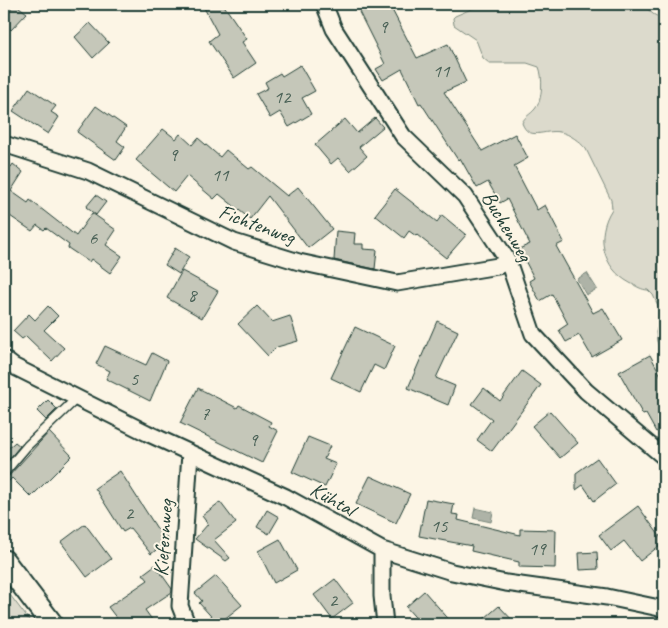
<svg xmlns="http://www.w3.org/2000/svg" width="668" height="628" viewBox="0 0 668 628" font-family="Caveat,sans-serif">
<rect width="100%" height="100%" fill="#fcf5e5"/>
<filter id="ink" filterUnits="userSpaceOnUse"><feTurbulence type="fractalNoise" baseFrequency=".02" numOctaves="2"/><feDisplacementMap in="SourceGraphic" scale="10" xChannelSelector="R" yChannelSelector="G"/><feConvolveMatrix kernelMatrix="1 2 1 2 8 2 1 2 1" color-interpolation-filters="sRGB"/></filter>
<g filter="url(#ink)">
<path fill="#dcdacc" stroke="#7e8c80" d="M483 4H642L653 14 664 20V358L657 341 656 332 662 314 653 295 648 290C642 290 636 286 630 283 602 268 595 235 612 209L611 200 586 149C579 141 570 134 560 132 544 129 529 142 522 123 525 116 530 115 535 109 543 101 543 76 539 67L527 63H489L483 58 476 40 454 25 453 18 455 16Z
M4 587 32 624H4Z"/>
<path fill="#aeb3a7" stroke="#758479" d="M587 273 597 289 586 295 577 279Z
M475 508 493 512 491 522 473 518Z"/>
<path fill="#c5c7b9" stroke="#1f3d34" d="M15 4 27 13 11 30 4 24V16Z
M202 4H223L247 39 242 42 256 63 234 78 209 41 218 34Z
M375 4H389L417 58 448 44 466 82 444 92 482 151 515 134 528 158 514 166 537 210 545 205 564 242 556 246 593 313 603 308 622 340 592 357 579 335 566 342 559 330 568 324 552 294 540 301 529 281 534 278 519 249 530 244 507 199 500 203 488 182 477 188 460 158 458 160 421 103 419 104 402 69 383 80 376 69 385 64 359 12Z
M90 23 109 43 93 58 75 37Z
M300 65 315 91 302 98 311 114 289 127 280 112 270 118 256 94 268 88 265 82 280 73 282 76Z
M29 88 56 106 51 112 59 117 48 134 13 111Z
M96 106 126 127 117 141 125 147 116 160 77 132Z
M375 118 383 127 359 147 367 156 350 171 338 158 331 164 315 145 345 119 357 133Z
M163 129 176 139 180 134 192 145 198 138 220 157 226 150 249 169 252 167 287 196 298 187 332 229 308 248 268 196 250 219 219 194 214 199 187 176 174 192 136 160Z
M4 161 11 167 13 164 23 172 11 191 28 203 30 200 76 236 92 213 116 230 106 245 122 256 110 273 91 259 89 262 68 248 69 245 46 228 44 230 37 225 32 231 4 212Z
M395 189 437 222 442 215 466 235 446 258 417 235 416 236 409 231 404 238 375 215Z
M96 195 106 202 96 215 86 207Z
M336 231 355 233 354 244H363V249L377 250 375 269 334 260Z
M175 248 189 257 179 274 165 265Z
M182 271 218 291 202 318 167 298Z
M48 306 58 316 44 330 64 348 52 361 26 336 22 339 13 331 29 314 35 320Z
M257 306 272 322 290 316 298 341 277 347 268 356 238 324Z
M437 321 458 331 436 378 455 386 448 405 408 388Z
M355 327 395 346 384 370 374 365 361 392 331 378Z
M105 346 146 365 152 353 167 361 150 401 106 379 110 371 96 364Z
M650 355 664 381V427L656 432 646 414 643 415 619 372Z
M522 371 541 385 492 451 477 440 492 419 472 404 484 388 500 401Z
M198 388 237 408 239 405 271 422 269 426 278 431 262 463 180 423Z
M48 400 57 409 46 420 37 411Z
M550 411 578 443 560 458 532 426Z
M49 432 72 456 31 497 12 478 4 486V479L8 477Z
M308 437 330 446 324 459 336 464 325 487 292 472Z
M15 442 20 446 4 465V452Z
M597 458 616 484 594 501 583 485 576 490V473Z
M120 471 158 530 169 540 151 554 130 528 123 532 95 488Z
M370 476 410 494 396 523 356 504Z
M426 499 454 504 452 514 459 515 458 520 520 535V529L556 530 555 568 519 567V562L471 551 472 546 419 536Z
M220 502 236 523 214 540 230 558 226 561 195 539 208 524 202 516Z
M638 506 664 542 640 561 624 541 611 551 599 535Z
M267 510 279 517 269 534 257 527Z
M85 524 111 559 87 577 61 542Z
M280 539 297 570 274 583 258 551Z
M597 552 598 569 580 570 579 553Z
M155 565 172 589V592L145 610 155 624H121L108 607 148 580 143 574Z
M216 576 242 605 218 624 199 603 202 601 195 593Z
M335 579 353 603 332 619 314 595Z
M424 591 453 624H421L406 607Z
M499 606 516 624H478Z"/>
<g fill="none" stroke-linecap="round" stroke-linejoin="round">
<defs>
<path id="lane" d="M4 473 27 446 78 397"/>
<path id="street" d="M324 4 334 29 403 136 465 196 508 261 533 334 586 391 664 457
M4 144 88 171 234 242 299 262 397 283 498 266 508 261
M4 359 13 366 147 433 286 497 382 550 452 572 506 583 607 597 664 609
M382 550V596L385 624
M187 624 180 606 190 453"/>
<path id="secondary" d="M4 561 52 624"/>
</defs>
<use href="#lane" stroke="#1f3d34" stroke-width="11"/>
<use href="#street" stroke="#1f3d34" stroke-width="19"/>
<use href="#secondary" stroke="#1f3d34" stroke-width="25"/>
<use href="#lane" stroke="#fcf5e5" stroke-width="8"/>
<use href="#street" stroke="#fcf5e5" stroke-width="15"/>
<use href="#secondary" stroke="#fcf5e5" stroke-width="21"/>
</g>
</g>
<g text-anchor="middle" stroke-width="4" stroke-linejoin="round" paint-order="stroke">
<g font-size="19" fill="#486055">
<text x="383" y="33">9</text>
<text x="441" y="77">11</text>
<text x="282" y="103">12</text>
<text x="173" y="161">9</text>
<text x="220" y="181">11</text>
<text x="93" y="244">6</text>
<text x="192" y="301">8</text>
<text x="134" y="385">5</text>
<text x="205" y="420">7</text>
<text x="253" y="446">9</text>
<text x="129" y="519">2</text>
<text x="439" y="532">15</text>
<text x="537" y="555">19</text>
<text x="333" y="606">2</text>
</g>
<g font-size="21" fill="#1f3d34" stroke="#fcf5e5">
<text transform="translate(257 224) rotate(20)" y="7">Fichtenweg</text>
<text transform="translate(507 226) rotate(59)" y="7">Buchenweg</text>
<text transform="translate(333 499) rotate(29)" y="7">Kühtal</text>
<text transform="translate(163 538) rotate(-86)" y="7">Kiefernweg</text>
</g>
</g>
<rect width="668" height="628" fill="none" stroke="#fcf5e5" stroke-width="20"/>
<rect x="10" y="10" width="648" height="608" fill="none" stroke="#1f3d34" stroke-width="2" filter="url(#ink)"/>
</svg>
